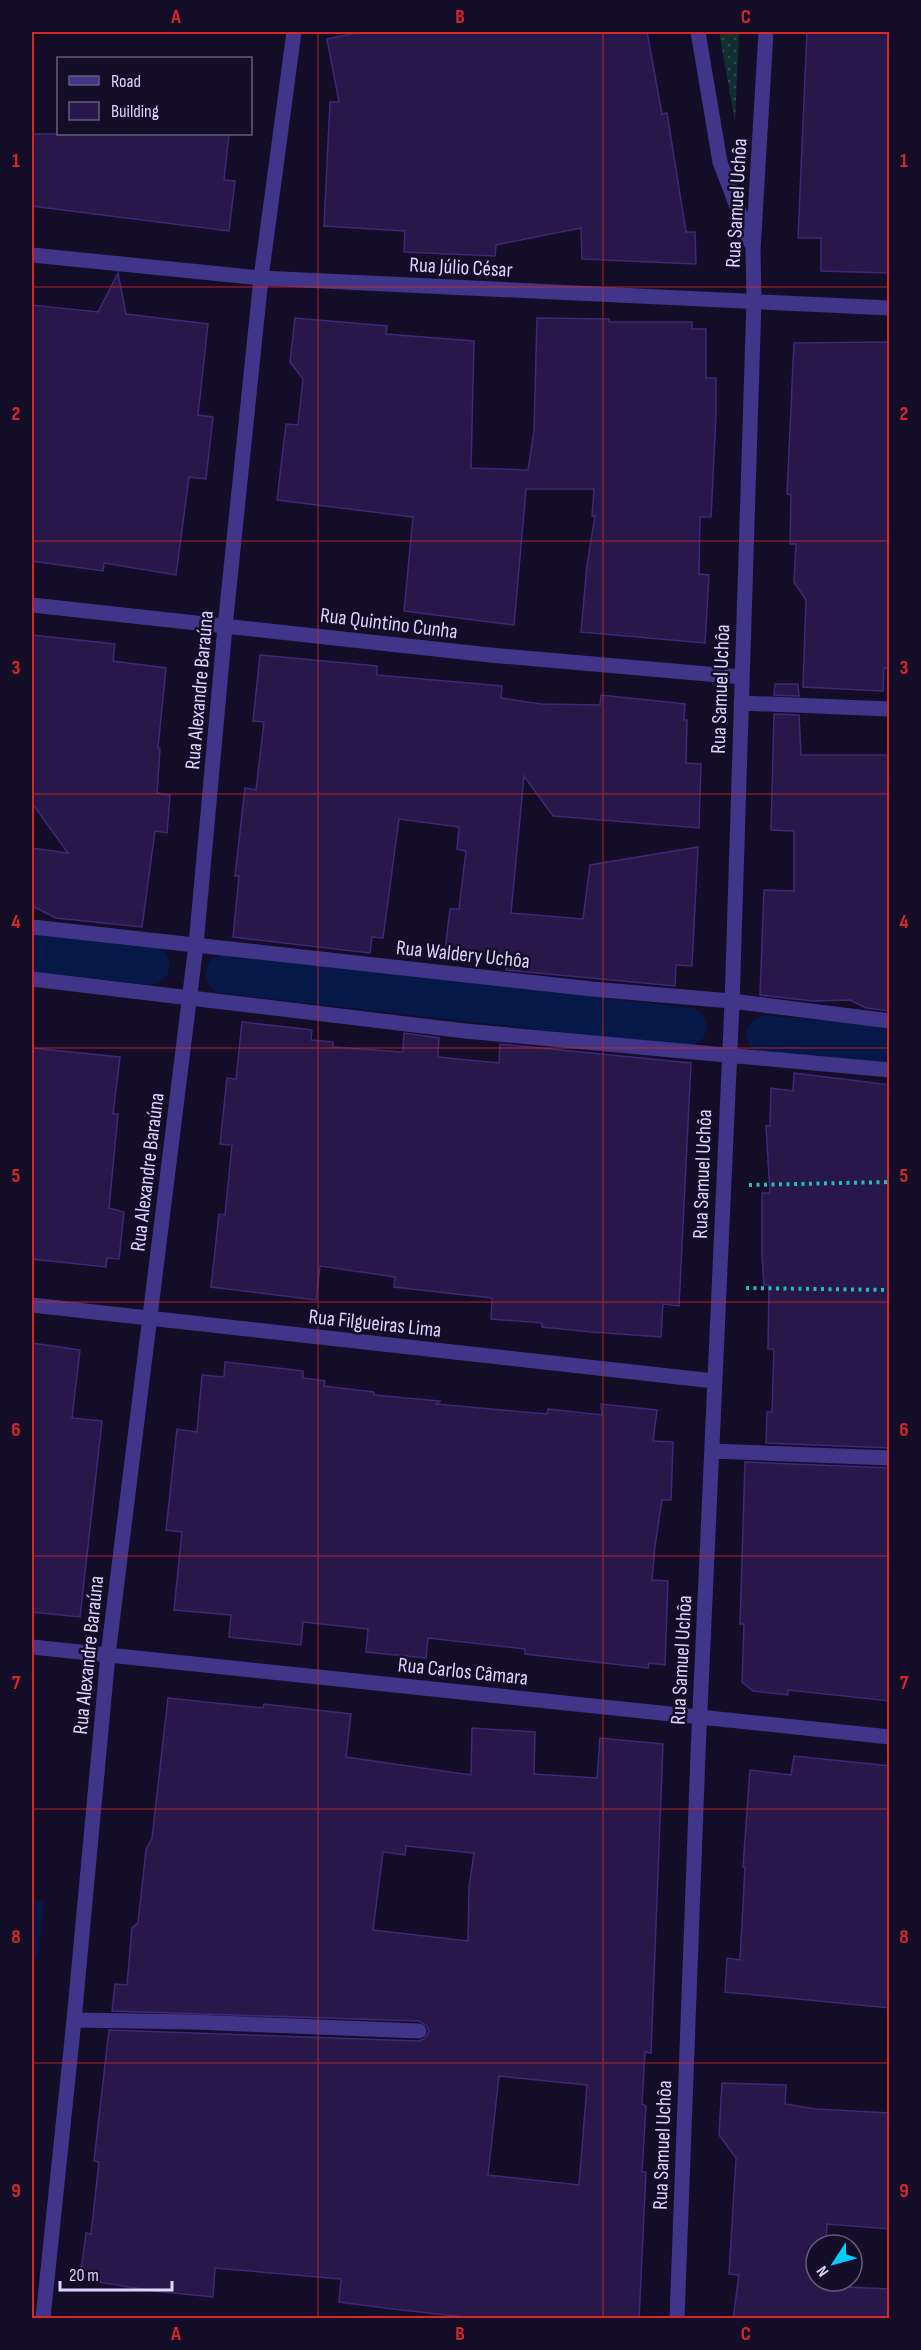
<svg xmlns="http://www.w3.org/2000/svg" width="921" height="2350" viewBox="0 0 921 2350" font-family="'Sofia Sans Condensed',sans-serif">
<defs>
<pattern id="park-dots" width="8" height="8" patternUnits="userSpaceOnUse" patternTransform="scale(1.5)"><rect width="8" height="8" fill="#102f31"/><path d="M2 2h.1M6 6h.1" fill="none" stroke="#324c50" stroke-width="1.8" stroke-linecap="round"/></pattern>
</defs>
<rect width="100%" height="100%" fill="#140d27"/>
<path fill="url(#park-dots)" d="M719 32H739L735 121 734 116Z"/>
<path fill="#061847" d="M32 1900 44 1902 38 1958 32 1957Z"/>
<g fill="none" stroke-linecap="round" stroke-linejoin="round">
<path stroke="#061847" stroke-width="39" d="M32 952 150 965
M225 974 687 1027
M766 1035 890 1046"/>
</g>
<path fill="#271849" stroke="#3f2877" stroke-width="1.5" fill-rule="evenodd" d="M361 32H647L662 114 667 113 686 232H695L696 264 582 259 581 228 496 245 495 256 404 252 405 231 324 226 330 102H339L327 39Z
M807 32H890V273L821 271V238H798Z
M32 134H229L224 180 235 181 229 231 32 206Z
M118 273 126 314 208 324 198 415 213 417 208 461 206 479 189 477 176 575 104 563 103 571 32 561V305L98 312Z
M295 318 387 326 386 334 474 341 471 468 528 470 534 431 537 318 609 319V322H692V329H706V378H716V415L711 517H700L699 574 709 575 705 643 581 632 587 565 595 516H592L594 489H526L514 625 404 611 413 517 277 500 286 424 298 425 303 379 290 362Z
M890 342V668H884L883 691 803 687 806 600 794 582 796 544H790L791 495 787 494 794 343Z
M32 635 115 644 113 661 166 668 158 748 160 749 157 793 170 795 167 833 155 831 142 927 56 918 32 906V848L68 853 32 803Z
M260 655 377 666V675L502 686 501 698 541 704 600 705 601 695 685 704 684 720H687L686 763 701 764 699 828 553 816 524 776 511 913 583 919 590 865 698 847 692 966 676 965 675 986 506 970V956L445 950 450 909H459L466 851 457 849 459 827 399 819 383 938 372 937 370 953 233 937 239 876H235L245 788 256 790 264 722 253 721Z
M775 684H798L799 696 774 695Z
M774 714 799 715 801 755H890V1011L866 1008 850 1000 813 1001 760 995 764 890 794 891V831L771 830Z
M242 1022 312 1030 311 1040 333 1042V1047L403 1052 404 1033 439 1038 438 1057 499 1063 500 1044 691 1063 679 1306 663 1304 661 1337 591 1332 542 1327V1323L491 1319 492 1298 394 1287 395 1277 320 1266 316 1300 211 1287 219 1214 225 1215 232 1145 220 1144 227 1078 236 1079Z
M32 1048 120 1057 113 1114H118L109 1208 124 1212 119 1259 107 1258 106 1267 32 1259Z
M794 1073 890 1085V1448L766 1443 767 1412H772L774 1349H768L769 1285H764L762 1256V1193H770L766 1126H770L771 1088 793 1091Z
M32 1343 80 1350 72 1418 102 1421 80 1617 32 1612Z
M225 1362 303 1371V1378L325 1381 324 1386 374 1392V1395L440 1401 436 1404 547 1414 548 1409 602 1415 601 1404 657 1410 653 1441 673 1442 671 1500H662L655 1546 652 1580 668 1581 665 1665 649 1663 648 1668 525 1654V1649L428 1638 426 1658 366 1652 368 1629 303 1622 301 1645 229 1637 231 1615 174 1610 182 1532 166 1530 177 1429 197 1432 202 1375 224 1377Z
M745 1462 890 1468V1701L788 1690V1695L753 1691 742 1682 744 1624H740Z
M168 1698 263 1708 264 1704 351 1714 346 1757 471 1775 472 1728 535 1732 534 1774 597 1778 600 1738 663 1744 651 2053 645 2052 642 2104 646 2106 642 2172H646L639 2319H482L393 2309 339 2302 341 2279 215 2268 213 2297 154 2291 80 2279 86 2233 91 2234 99 2162 94 2161 109 2030 419 2041 424 2039 429 2032 427 2026 419 2021 112 2011 115 1984 127 1985 132 1928 138 1923 146 1850 152 1838ZM406 1846 474 1853 469 1887 468 1941 373 1930 383 1852 405 1855ZM499 2076 587 2085 579 2185 488 2175Z
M794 1756 890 1766V2008L725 1992 727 1958 740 1960 745 1867H743L750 1770 791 1775Z
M722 2083 786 2085 785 2104 815 2109 890 2113V2229L827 2224 826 2245H816V2281H824L823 2286 890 2289V2319H733L739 2275 729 2274 736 2158 719 2135Z"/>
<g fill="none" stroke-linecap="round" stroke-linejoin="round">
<path stroke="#26bbc0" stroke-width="4" stroke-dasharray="3 4.5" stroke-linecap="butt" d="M749 1185 890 1182
M746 1288 890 1290"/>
<path stroke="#403589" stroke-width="15" d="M698 32 720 162 751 243
M32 255 261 278 890 308
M32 605 490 655 742 677
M741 703 890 709
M32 927 592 989 731 1001 890 1021
M32 979 465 1031 890 1070
M32 1305 714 1381
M712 1451 890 1458
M32 1647 890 1737
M74 2020 193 2022 419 2031
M43 2318 74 2020 108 1655 196 945 225 627 261 278 294 32
M677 2318 698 1754 732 1004 754 300 753 250 766 32"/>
</g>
<path fill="none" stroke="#d62828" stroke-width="1.5" stroke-opacity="0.55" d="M318 32V2318M603 32V2318M32 287H890M32 541H890M32 794H890M32 1048H890M32 1302H890M32 1556H890M32 1809H890M32 2063H890"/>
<g text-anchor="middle" stroke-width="5" stroke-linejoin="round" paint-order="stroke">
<g font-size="21" fill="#ddd3ff" stroke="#140d27">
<text transform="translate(736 203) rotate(-87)" y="7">Rua Samuel Uchôa</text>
<text transform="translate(461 267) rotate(3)" y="7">Rua Júlio César</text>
<text transform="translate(389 623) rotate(7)" y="7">Rua Quintino Cunha</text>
<text transform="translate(720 689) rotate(-88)" y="7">Rua Samuel Uchôa</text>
<text transform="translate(199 690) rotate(-85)" y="7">Rua Alexandre Baraúna</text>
<text transform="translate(463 954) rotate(6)" y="7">Rua Waldery Uchôa</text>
<text transform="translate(147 1172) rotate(-83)" y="7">Rua Alexandre Baraúna</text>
<text transform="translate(702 1174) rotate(-88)" y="7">Rua Samuel Uchôa</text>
<text transform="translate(375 1323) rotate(6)" y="7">Rua Filgueiras Lima</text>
<text transform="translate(88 1655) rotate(-84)" y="7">Rua Alexandre Baraúna</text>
<text transform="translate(681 1660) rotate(-87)" y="7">Rua Samuel Uchôa</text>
<text transform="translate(463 1671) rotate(6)" y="7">Rua Carlos Câmara</text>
<text transform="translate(662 2145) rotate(-88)" y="7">Rua Samuel Uchôa</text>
</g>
</g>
<rect width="921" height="2350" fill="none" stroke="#140d27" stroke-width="66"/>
<rect x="57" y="57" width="195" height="78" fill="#140d27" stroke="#645c7d" stroke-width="1.5"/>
<rect x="69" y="76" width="30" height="9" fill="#403589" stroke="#645c7d" stroke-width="1.5"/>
<text x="111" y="87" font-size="18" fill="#ddd3ff">Road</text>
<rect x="69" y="102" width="30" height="18" fill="#271849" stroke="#645c7d" stroke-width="1.5"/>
<text x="111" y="117" font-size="18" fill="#ddd3ff">Building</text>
<g transform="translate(834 2263) rotate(234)"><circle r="28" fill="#140d27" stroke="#645c7d" stroke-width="1.5"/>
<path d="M0-4.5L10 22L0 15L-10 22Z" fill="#00cdfe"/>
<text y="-9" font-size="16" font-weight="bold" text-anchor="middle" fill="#ddd3ff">N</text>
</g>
<path d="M60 2281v9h112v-9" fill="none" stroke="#ddd3ff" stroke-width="3"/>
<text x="69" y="2281" font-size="18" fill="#ddd3ff" stroke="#140d27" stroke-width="4.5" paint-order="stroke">20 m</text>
<rect x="33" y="33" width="855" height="2284" fill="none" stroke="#d62828" stroke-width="2"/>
<g font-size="20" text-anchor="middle" font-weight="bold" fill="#d62828">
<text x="176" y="23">A</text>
<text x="460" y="23">B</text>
<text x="746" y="23">C</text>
<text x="16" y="167">1</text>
<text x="904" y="167">1</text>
<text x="16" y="420">2</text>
<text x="904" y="420">2</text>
<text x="16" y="674">3</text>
<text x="904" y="674">3</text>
<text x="16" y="928">4</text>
<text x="904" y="928">4</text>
<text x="16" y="1182">5</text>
<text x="904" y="1182">5</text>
<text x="16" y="1436">6</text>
<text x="904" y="1436">6</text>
<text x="16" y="1689">7</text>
<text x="904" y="1689">7</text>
<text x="16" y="1943">8</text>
<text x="904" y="1943">8</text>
<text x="16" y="2197">9</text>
<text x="904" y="2197">9</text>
<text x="176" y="2340">A</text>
<text x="460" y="2340">B</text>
<text x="746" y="2340">C</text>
</g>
</svg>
